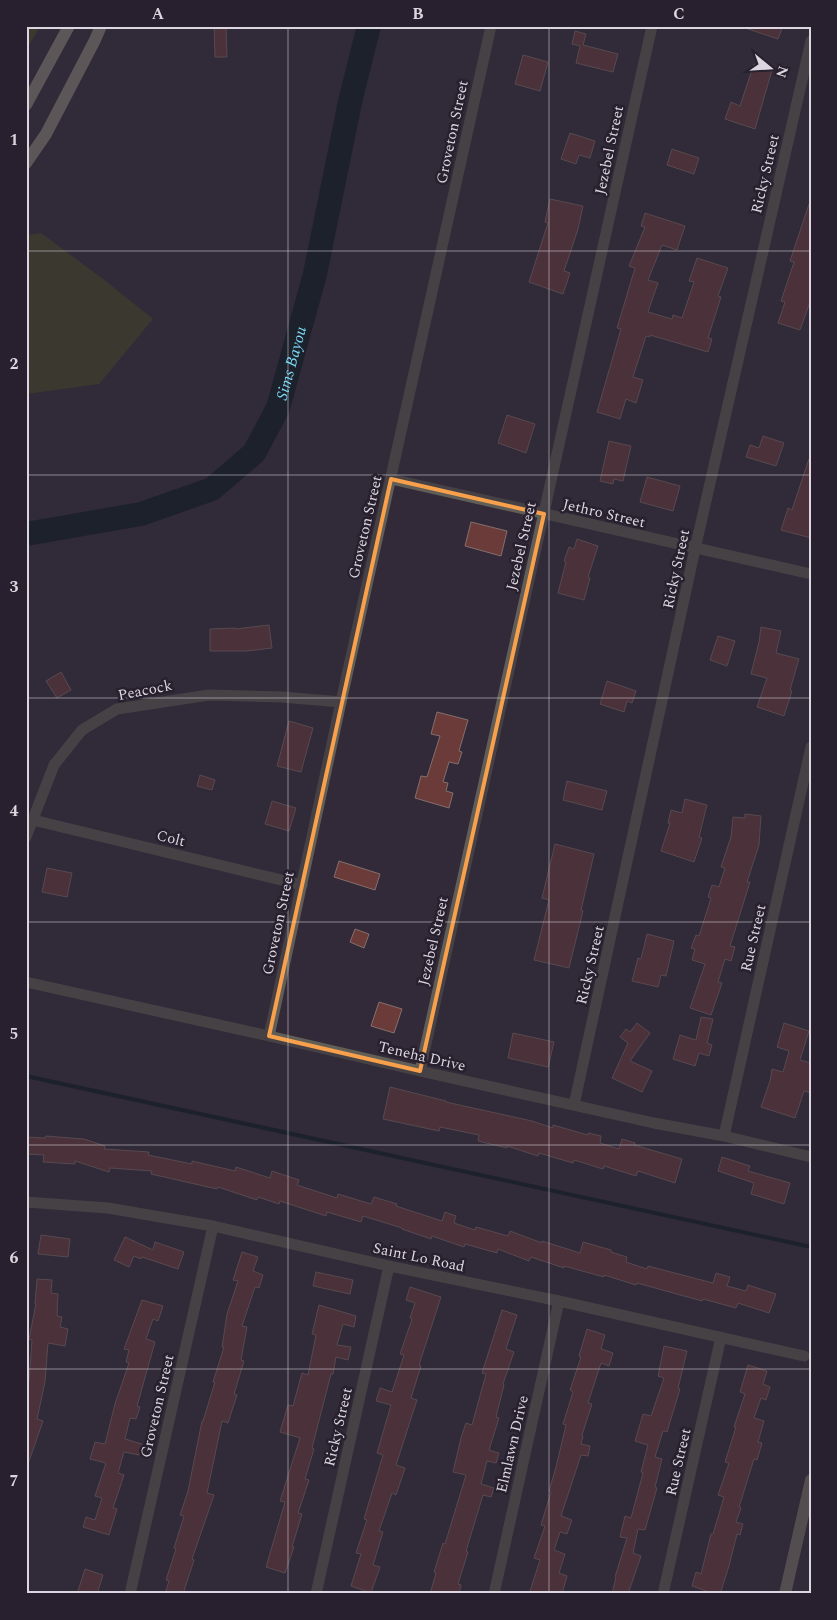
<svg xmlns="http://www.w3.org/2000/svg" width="837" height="1620" viewBox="0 0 837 1620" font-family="Spectral,serif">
<rect width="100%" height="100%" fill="#322a38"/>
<path fill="#454b25" d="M26 26H40L26 51Z
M41 233 103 279 153 319 99 384 26 394V235Z"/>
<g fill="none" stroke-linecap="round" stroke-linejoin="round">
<path stroke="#05181d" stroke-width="4" d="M26 1076 811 1247"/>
<path stroke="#05181d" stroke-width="24" id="s1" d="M26 534 141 514 212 489 254 453 278 408 315 274 350 102 369 26"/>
</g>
<path fill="#6b3b3a" stroke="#846f6d" d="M214 26H226L227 57H215Z
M746 26H783L778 39 745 28Z
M575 31 586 34 583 45 618 54 613 72 576 63 580 46 572 44Z
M523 55 548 62 540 91 515 84Z
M754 64 772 70 755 129 725 119 731 102 740 106Z
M570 133 595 141 590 158 579 155 576 164 561 159Z
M672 149 699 158 694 174 667 165Z
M550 199 583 206 578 229 564 271 570 273 563 294 529 282 548 223 545 222Z
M809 204 811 205V299L800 330 778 323 785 302 781 301 794 262 790 261Z
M645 213 685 226 677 250 662 245 648 280 658 283 648 312 672 319 673 315 682 318 694 282 689 281 697 258 728 268 718 296 721 297 708 338 712 339 708 352 650 335V337L646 336 633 377 643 380 636 403 626 399 620 419 597 412 621 329 617 328 635 268 629 266 645 227 641 226Z
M507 415 535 424 526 453 498 443Z
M763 436 784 443 776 466 746 457 750 445 759 448Z
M609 441 631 446 623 481 614 479 613 484 600 481Z
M809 459H811V538L781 530 788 508 792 510Z
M647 477 680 486 673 511 640 502Z
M471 522 507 531 501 556 465 546Z
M577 539 598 546 588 577 590 578 584 600 558 593 566 562 564 561 569 547 574 549Z
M269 625 272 648 247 651H210V629L235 628V629Z
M761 627 781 631 776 653 799 659 790 690 792 691 784 716 757 707 767 678 751 674 759 642Z
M718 636 735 641 727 666 710 660Z
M61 672 71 690 57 698 46 681Z
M607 681 636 691 632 703 627 701 624 712 600 704Z
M437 712 468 720 459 751 462 752 458 764 449 762 443 782 448 783 446 791 453 793 449 808 415 798 421 776 427 777 440 736 431 734Z
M289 721 313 728 301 772 277 766Z
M200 775 215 780 212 790 197 786Z
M567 781 607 791 602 810 563 800Z
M685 799 707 805 699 837 702 838 694 862 661 851 670 823H668L671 810 682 813Z
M272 801 296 808 289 831 265 824Z
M745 814 761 816 759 845 747 882H750L730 946 735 947 731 961 725 959 718 982 722 983 711 1015 690 1008 705 964 692 960 695 949 691 948 696 935 699 936 711 898 708 897 712 885 719 887 725 868 721 867 731 837 733 817 745 818Z
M555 844 594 854 581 910 583 911 569 968 534 960 549 900 542 898Z
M339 861 380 874 375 890 334 877Z
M47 868 72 873 67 897 42 892Z
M355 929 369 934 364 948 350 942Z
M647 934 674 941 666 976 661 975 658 987 632 981 638 958 641 959Z
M379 1002 402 1009 394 1033 371 1026Z
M701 1017 713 1019 707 1043 712 1045 709 1056 699 1053 695 1066 673 1059 680 1035 696 1040Z
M637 1023 650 1033 630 1061 652 1071 642 1092 612 1078 628 1043 620 1037 626 1029 630 1032Z
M784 1023 809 1031 800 1060 811 1063V1093L804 1091 795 1118 761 1107 770 1081 772 1069 783 1072 789 1051 777 1047Z
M513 1033 554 1042 548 1067 508 1058Z
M390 1087 446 1101V1102L532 1121 553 1128V1125L588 1135V1133L601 1136 600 1143 619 1149 622 1139 635 1143 634 1145 682 1159 675 1183 638 1171 636 1176 604 1166 603 1169 574 1160 573 1163 539 1153 538 1156 507 1146V1148L478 1141 479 1135 440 1127 439 1131 383 1119Z
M46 1136 84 1139 105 1146 104 1149 149 1152 148 1155 192 1164V1161L235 1171 236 1167 270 1178 272 1171 299 1180 297 1185 337 1198 338 1194 371 1204 374 1197 397 1204 396 1206 442 1221 445 1212 456 1216 454 1223 475 1230 476 1227 508 1236 510 1231 542 1243V1241L580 1253 583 1242 611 1250V1252L627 1257 626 1262 647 1269 648 1266 713 1283 716 1273 730 1277 727 1286 746 1291 748 1285 776 1294 769 1313 738 1303 736 1308 703 1299 702 1301 637 1283 636 1285 604 1275V1277L564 1266V1268L531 1257 529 1261 498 1249 497 1253 465 1244 464 1247 432 1236 431 1239 402 1229V1228L363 1216 361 1222 327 1212 326 1216 280 1201 279 1204 258 1197 257 1200 218 1187 217 1189 151 1174 152 1171 110 1168 109 1172 75 1161V1164L43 1162 44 1155 26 1154V1137L45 1138Z
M722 1157 750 1166 748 1171 790 1183 784 1204 751 1194 754 1183 718 1171Z
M41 1235 70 1239 68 1257 38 1254Z
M125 1237 153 1250 155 1242 184 1252 178 1269 142 1257 141 1259 134 1256 129 1267 114 1260Z
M242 1252 258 1257 253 1271 263 1275 259 1288 255 1287 242 1326 247 1327 241 1360 244 1361 234 1394 237 1395 228 1423 222 1421 207 1493 214 1495 192 1559 194 1560 183 1594H165L169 1581 166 1580 176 1549 174 1548 184 1516 180 1515 188 1491 202 1421H203L215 1382H213L224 1347H222L227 1314 238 1281 233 1280Z
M316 1272 353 1280 350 1294 313 1286Z
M37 1279 52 1280 51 1293 58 1294 57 1316 62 1317 60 1327 68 1329 65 1346 48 1343 45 1382 37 1419 43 1421 28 1464H26V1386L27 1380 29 1381 32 1340 29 1339 36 1304H35Z
M410 1287 441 1297 419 1365 421 1366 411 1398 417 1400 396 1465 405 1468 396 1495 392 1493 379 1531 383 1532 373 1565 380 1567 371 1593 351 1586 361 1554 356 1553 367 1520 364 1519 383 1455 377 1453 391 1405 376 1401 380 1388 392 1392 404 1355 400 1354 412 1319 410 1318 415 1303 406 1300Z
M142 1300 163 1306 158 1321 153 1319 146 1339 155 1342 137 1406 140 1407 136 1419 130 1418 125 1439 142 1444 139 1455 124 1452 118 1473 124 1475 113 1508 117 1509 109 1535 83 1527 86 1517 95 1520 102 1498 95 1496 106 1463 90 1459 95 1442 105 1444 115 1404 129 1363 126 1362 129 1350 124 1349Z
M319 1305 356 1316 354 1327 343 1324 337 1345 351 1347 348 1360 336 1357 333 1374H331L312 1448 314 1449 305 1479 309 1480 298 1513 302 1514 292 1547H294L285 1573 266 1567 285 1502 280 1501 300 1438 280 1432 288 1405 293 1406 302 1373 308 1375 316 1335 312 1334Z
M502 1310 517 1315 506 1349 514 1352 503 1384 504 1385 496 1417 499 1418 489 1450 499 1453 496 1463 487 1461 481 1484 494 1488 491 1497 483 1495 466 1551 468 1552 458 1584 461 1585 459 1594H430L436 1573 434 1572 443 1543 445 1544 466 1475 453 1472 461 1438 466 1423 472 1425 486 1374 482 1373Z
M587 1329 605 1335 601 1349 613 1353 609 1366 601 1363 588 1403 592 1404 582 1435 583 1436 581 1444 590 1446 588 1456 581 1455 561 1516 572 1520 567 1534 560 1532 554 1550 565 1554 559 1573 567 1576 562 1594H537L530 1591 540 1560 534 1558 545 1526 541 1525 551 1492 549 1491 556 1467 566 1425 563 1424 573 1392 570 1390 581 1357 579 1356Z
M664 1346 687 1351 678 1388 680 1389 667 1432 663 1431 655 1457 662 1459 655 1487 657 1488 645 1530 638 1529 633 1553 641 1556 628 1594H612L616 1577H615L627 1538 620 1537 625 1516 631 1518 643 1473 641 1472 648 1445 635 1441 643 1414 651 1416 664 1378 658 1376Z
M748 1365 767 1371 763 1384 770 1387 766 1400 761 1398 754 1418 764 1421 758 1442 762 1443 757 1460 754 1459 739 1507 741 1508 736 1522 743 1524 740 1535 737 1534 729 1566 720 1594H715L692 1586 696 1572 701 1574 711 1534H713L724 1497 718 1495 729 1463 725 1462 736 1427H734L745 1394 740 1392Z
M85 1569 103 1575 97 1594H77Z"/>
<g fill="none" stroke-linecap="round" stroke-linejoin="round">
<path stroke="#605e56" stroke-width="11" d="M391 479 811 574
M33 820 302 885
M26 837 54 765 82 730 117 709 209 695 282 697 341 702
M26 982 269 1036 420 1071 654 1123 724 1136 811 1157
M269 1036 341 702 491 26
M420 1071 652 26
M574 1105 695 549 811 41
M724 1136 811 747
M26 1202 108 1208 213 1226 389 1266 559 1301 804 1356
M130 1594 213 1226
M316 1594 389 1266
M494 1594 559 1301
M663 1594 721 1337"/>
<path stroke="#7c796d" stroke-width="12" d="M785 1594 811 1480"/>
<path stroke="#918d7e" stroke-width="12" d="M26 105 69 26
M26 163 46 134 95 40 101 26"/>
</g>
<path d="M0 0H837V1620H0ZM391 479 544 514 420 1071 269 1036Z" fill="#322a38" fill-opacity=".55" fill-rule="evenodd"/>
<path fill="none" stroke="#f8a04b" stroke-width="4" stroke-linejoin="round" d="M391 479 544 514 420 1071 269 1036Z"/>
<path fill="none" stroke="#dbd6df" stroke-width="1" stroke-opacity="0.55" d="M288 26V1594M549 26V1594M26 251H811M26 475H811M26 698H811M26 922H811M26 1145H811M26 1369H811"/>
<g text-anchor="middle" stroke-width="5" stroke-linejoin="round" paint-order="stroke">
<g font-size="15" fill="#dbd6df" stroke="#28202e">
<text transform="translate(452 132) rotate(-78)" y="5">Groveton Street</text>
<text transform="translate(609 150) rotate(-78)" y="5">Jezebel Street</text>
<text transform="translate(765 174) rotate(-77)" y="5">Ricky Street</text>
<text transform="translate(604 513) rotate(13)" y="5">Jethro Street</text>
<text transform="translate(365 527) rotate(-77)" y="5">Groveton Street</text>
<text transform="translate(521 546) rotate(-77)" y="5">Jezebel Street</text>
<text transform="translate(676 569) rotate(-78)" y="5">Ricky Street</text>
<text transform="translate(145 690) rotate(-11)" y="5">Peacock</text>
<text transform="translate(171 838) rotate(14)" y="5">Colt</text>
<text transform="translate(278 923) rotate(-78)" y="5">Groveton Street</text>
<text transform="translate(753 938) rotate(-77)" y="5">Rue Street</text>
<text transform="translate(433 941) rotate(-77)" y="5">Jezebel Street</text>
<text transform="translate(590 965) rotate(-77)" y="5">Ricky Street</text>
<text transform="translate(422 1056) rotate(13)" y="5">Teneha Drive</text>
<text transform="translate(419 1257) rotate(12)" y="5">Saint Lo Road</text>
<text transform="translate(157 1406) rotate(-77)" y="5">Groveton Street</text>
<text transform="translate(338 1427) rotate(-77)" y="5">Ricky Street</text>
<text transform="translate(512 1444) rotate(-77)" y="5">Elmlawn Drive</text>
<text transform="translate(678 1462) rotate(-77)" y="5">Rue Street</text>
</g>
<g font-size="16" font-style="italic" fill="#7bdbf5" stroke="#28202e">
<text dy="6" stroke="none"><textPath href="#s1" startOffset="345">Sims Bayou</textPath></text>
</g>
</g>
<rect width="837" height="1620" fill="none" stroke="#28202e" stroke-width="55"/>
<g transform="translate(770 68) rotate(108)" stroke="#28202e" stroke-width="4" paint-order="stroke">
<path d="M0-4L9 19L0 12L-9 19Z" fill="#dbd6df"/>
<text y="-8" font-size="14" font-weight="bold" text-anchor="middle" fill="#dbd6df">N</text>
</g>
<rect x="28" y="28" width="782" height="1564" fill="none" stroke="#dbd6df" stroke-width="2"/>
<g font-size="16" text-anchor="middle" font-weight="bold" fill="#dbd6df">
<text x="158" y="19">A</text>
<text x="418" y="19">B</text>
<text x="679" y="19">C</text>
<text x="14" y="145">1</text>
<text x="14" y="369">2</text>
<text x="14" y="592">3</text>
<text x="14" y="816">4</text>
<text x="14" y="1039">5</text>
<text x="14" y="1263">6</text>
<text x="14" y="1486">7</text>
</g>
</svg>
